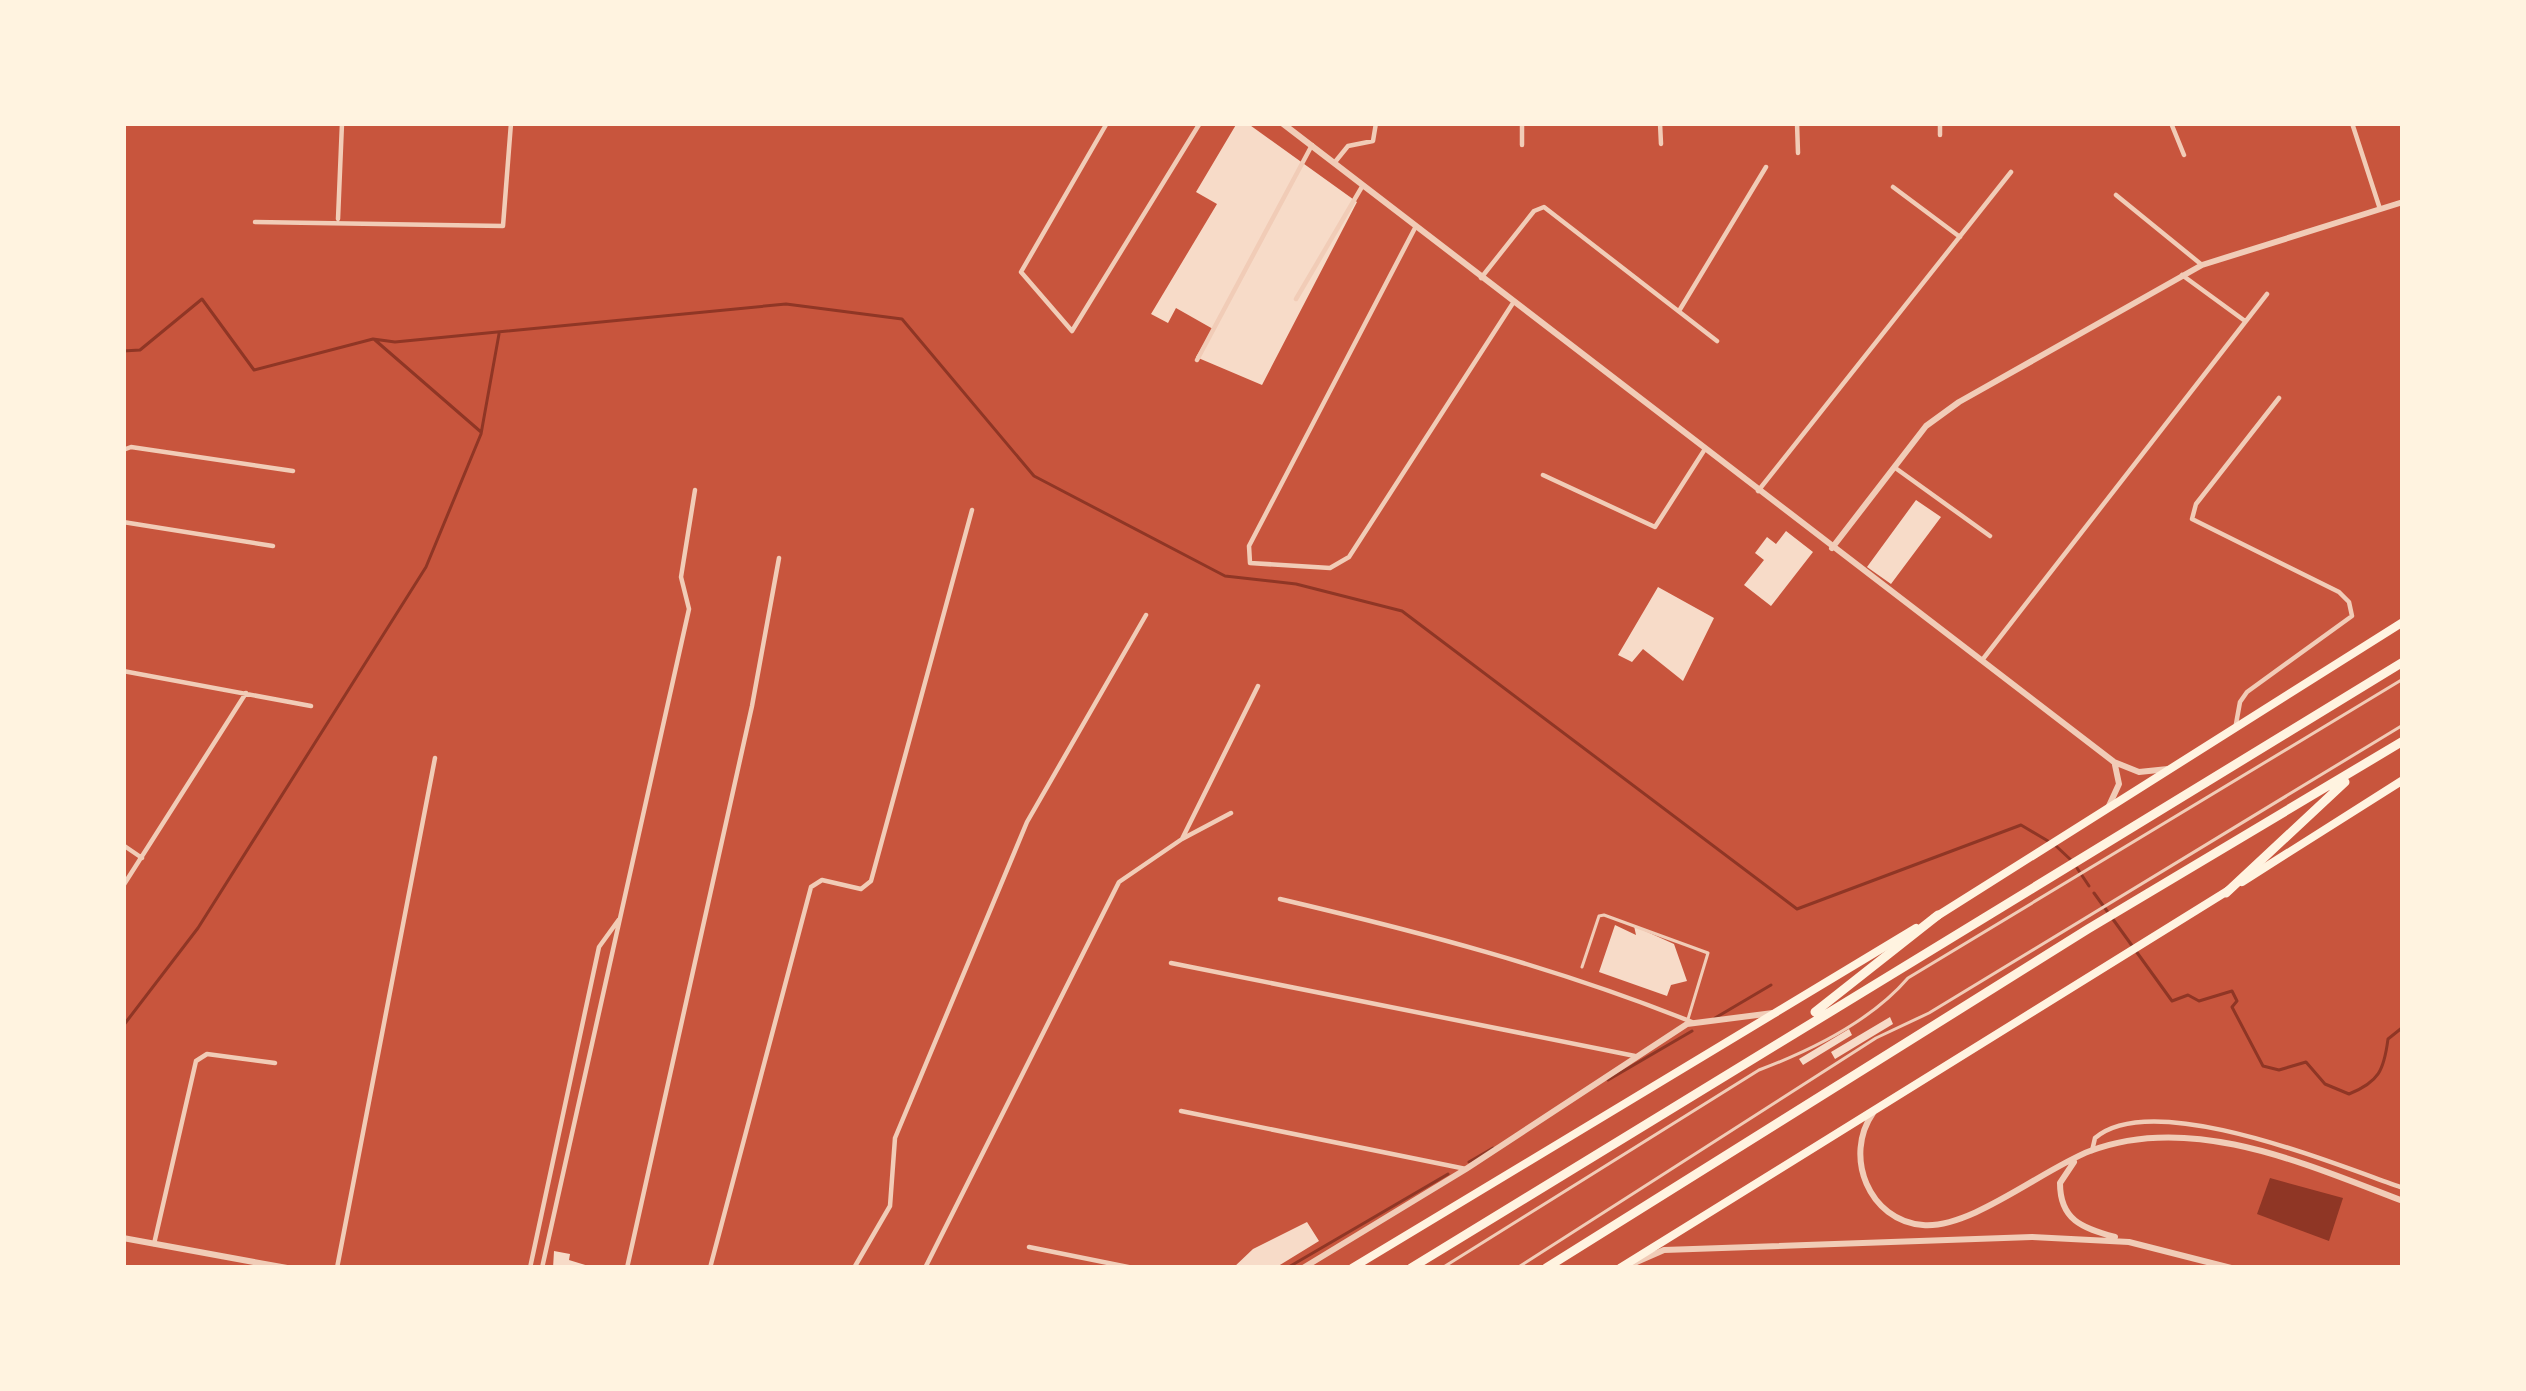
<svg xmlns="http://www.w3.org/2000/svg" width="2526" height="1391" viewBox="0 0 2526 1391" font-family="Ubuntu,sans-serif">
<rect width="100%" height="100%" fill="#c8553d"/>
<path fill="#8f3625" d="M2270 1178 2343 1198 2329 1241 2257 1214Z"/>
<g fill="none" stroke-linecap="round" stroke-linejoin="round">
<path stroke="#8f3625" stroke-width="3" d="M375 340 481 432
M123 351 140 350 202 299 254 370 373 339 395 342 786 304 902 319 1034 476 1225 576 1296 584 1402 611 1797 909 2021 825 2048 841
M2056 846 2071 860
M2077 868 2089 886
M2094 893 2172 1001 2188 995 2199 1001 2232 991 2237 1001 2232 1007 2263 1066 2279 1070 2306 1062 2325 1084 2349 1094C2379 1082 2384 1070 2388 1039L2403 1027
M1715 1018 1771 985
M123 1026 198 928 426 567 481 434 499 334
M1608 1080 1692 1031
M1469 1162 1493 1148
M1287 1268 1448 1174"/>
</g>
<path fill="#f7dbc8" d="M1237 123H1247L1357 202 1262 385 1196 357 1213 329 1176 308 1168 323 1151 314 1217 204 1196 192Z
M1916 500 1941 517 1891 584 1867 567Z
M1786 531 1813 552 1771 606 1744 585 1764 560 1755 553 1767 537 1776 544Z
M1658 587 1714 618 1683 681 1643 649 1632 662 1618 655Z
M1615 925 1636 935 1634 926 1674 944 1687 981 1671 985 1667 996 1599 972Z
M1890 1017 1893 1024 1835 1059 1831 1052Z
M1849 1029 1852 1035 1803 1065 1799 1059Z
M1307 1222 1319 1241 1275 1268H1233L1253 1249Z
M554 1251 570 1254 569 1260 595 1268H553Z"/>
<g fill="none" stroke-linecap="round" stroke-linejoin="round">
<path stroke="#f1ccb7" stroke-width="3" d="M1582 967 1599 916 1604 915 1708 953 1688 1019
M1442 1268 1759 1070C1812 1050 1871 1021 1908 978L2403 679
M1517 1268 1876 1038 1929 1013 2403 725"/>
<path stroke="#f1ccb7" stroke-width="4.5" d="M1107 123 1021 272 1072 331 1200 123
M1660 123 1661 144
M1797 123 1798 153
M1940 123V135
M2171 123 2184 155
M2352 123 2380 209
M1522 145V123
M1335 162 1348 146 1373 141 1376 123
M1893 187 1960 237
M2116 195 2202 265
M338 219 342 123
M255 222 503 226 511 123
M1415 228 1249 546 1250 563 1330 568 1349 557 1513 303
M2182 275 2245 321
M1481 278 1534 211 1544 207 1717 341
M1296 299 1363 185
M1679 311 1766 167
M1197 360 1312 145
M123 450 131 447 293 471
M1894 467 1990 536
M1543 475 1655 527 1705 449
M1758 491 2011 172
M123 522 273 546
M1983 659 2267 294
M123 671 311 706
M2236 724 2240 702 2247 692 2352 616 2349 602 2339 592 2192 519 2196 504 2279 398
M1182 839 1231 813
M123 845 142 858
M123 886 246 693
M1280 899C1420 932 1558 968 1692 1022
M1171 963 1635 1056
M1181 1111 1466 1169
M2092 1151 2095 1138C2153 1088 2336 1165 2403 1188
M154 1244 196 1061 207 1054 275 1063
M1029 1247 1133 1268
M337 1268 435 758
M530 1268 599 947 620 918
M542 1268 689 609 681 577 695 490
M627 1268 752 706 779 558
M710 1268 811 887 822 880 861 889 871 881 972 510
M854 1268 890 1206 895 1138 1027 822 1146 615
M925 1268 1119 882 1182 839 1258 686"/>
<path stroke="#f1ccb7" stroke-width="6" d="M1282 123 2114 762 2139 772 2168 769
M1832 548 1926 426 1959 402 2202 265 2403 202
M2108 808 2119 784 2115 765
M1873 1113C1843 1156 1869 1221 1923 1225 1971 1229 2043 1169 2090 1151 2192 1112 2308 1165 2403 1201
M2074 1162 2060 1183C2060 1220 2082 1228 2115 1237
M123 1238 287 1268
M1632 1264 1664 1250 2032 1237 2129 1242 2231 1268
M1303 1268 1466 1169 1687 1024 1773 1013"/>
<path stroke="#fff3e0" stroke-width="8" d="M2242 882 2403 780
M1934 918 2403 622
M1352 1268 1916 928
M1620 1268 2229 890"/>
<path stroke="#fff3e0" stroke-width="9" d="M2226 893 2345 782
M1815 1012 1938 915
M1411 1268 2403 662
M1546 1268 2088 929 2403 741"/>
</g>
<rect width="2526" height="1391" fill="none" stroke="#fff3e0" stroke-width="252"/>
</svg>
